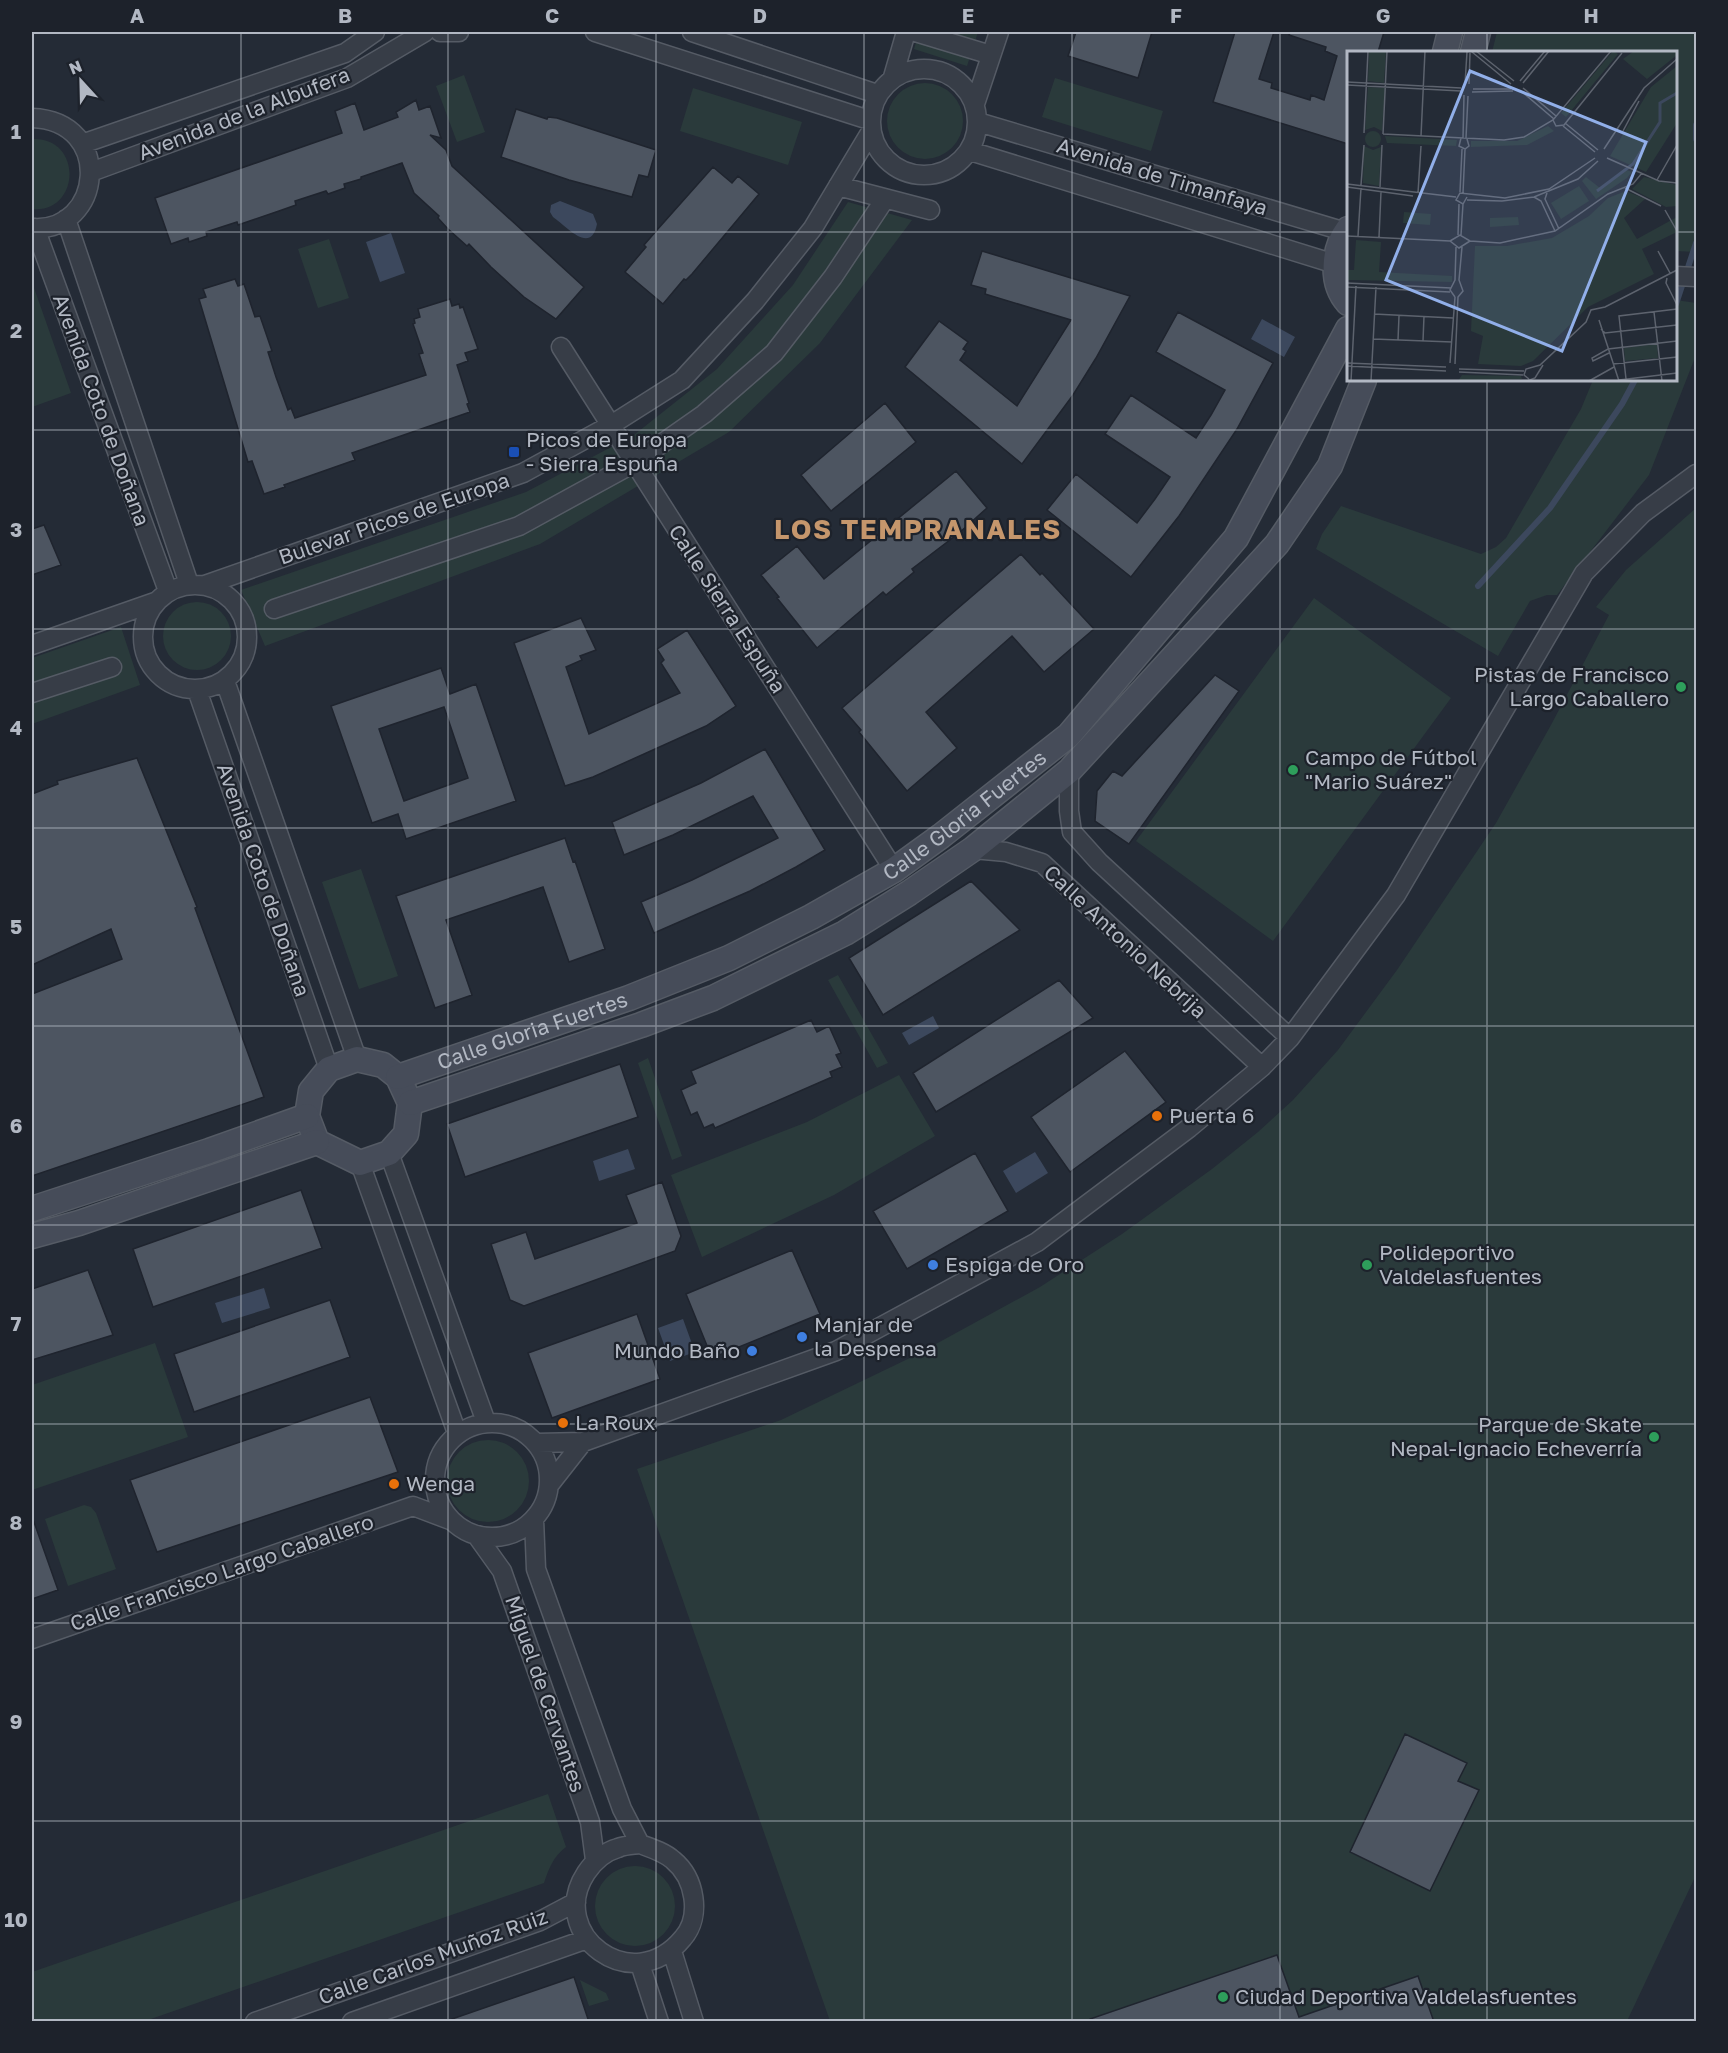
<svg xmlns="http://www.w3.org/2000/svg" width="1728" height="2053" viewBox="0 0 1728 2053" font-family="'Golos Text',sans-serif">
<rect width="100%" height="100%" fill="#242b36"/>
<path fill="#2a3a3b" d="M919 32H978L967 66 914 49Z
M1497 32H1696V252L1676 251V52H1492Z
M464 75 485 132 457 142 436 86Z
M1055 78 1163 111 1151 151 1042 117Z
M887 121a38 38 0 1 1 76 0a38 38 0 1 1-76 0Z
M693 88 802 122 788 165 680 131Z
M32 139C84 137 80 214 32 209Z
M848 202 912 220 820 343 729 432 540 544 265 646 241 590 526 492 634 435 717 369 793 285Z
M329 239 349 298 318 308 298 249Z
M33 285 71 393 32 407V286Z
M1676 300 1696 303V355L1649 475 1557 595H1547L1530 601 1498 656 1316 549 1322 534 1341 506 1481 554 1496 547 1506 538 1581 409 1593 380H1676Z
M1696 508V1875L1627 2021H830L637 1469 781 1420 914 1356 1040 1287 1122 1234 1212 1169 1258 1132 1293 1100 1338 1050 1397 970 1496 823 1551 725 1609 615 1596 607 1626 570Z
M1314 598 1451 698 1273 941 1136 841Z
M163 636a34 34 0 1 1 68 0a34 34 0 1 1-68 0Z
M121 627 140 685 32 724V658Z
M361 869 398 976 359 989 322 882Z
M838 975 888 1063 877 1068 828 980Z
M648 1058 682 1156 672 1160 638 1063Z
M899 1075 935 1136 834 1195 702 1257 671 1175 807 1122Z
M155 1343 188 1437 32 1490V1385Z
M447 1481a41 41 0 1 1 82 0a41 41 0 1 1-82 0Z
M84 1505 91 1507 96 1513 116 1569 68 1586 45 1519Z
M548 1794 566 1847C553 1857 549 1868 544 1883L145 2021H32V1972Z
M595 1906a40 40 0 1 1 80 0a40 40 0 1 1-80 0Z
M580 1980 606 1993 609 2000 589 2006Z"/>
<path fill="#3c485d" d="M560 201 593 214 597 224C591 256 565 225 553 217L550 212 551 205Z
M391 233 405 273 380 282 366 242Z
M1262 319 1295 337 1284 357 1251 339Z
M933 1016 939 1028 909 1045 902 1033Z
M628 1149 635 1169 599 1181 593 1161Z
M1035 1152 1048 1173 1016 1193 1003 1171Z
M264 1288 270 1308 222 1323 215 1303Z
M683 1319 695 1352 670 1361 658 1328Z"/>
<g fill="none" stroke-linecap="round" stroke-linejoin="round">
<path stroke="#3c485d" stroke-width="6" d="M1696 125V139
M1676 304 1696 243
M1478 586 1550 508 1622 404 1635 380"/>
</g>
<path fill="#4d5561" stroke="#1f242e" stroke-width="1.5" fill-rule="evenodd" d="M1076 32H1152L1138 78 1068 56Z
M1235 32H1274L1259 79 1272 83 1271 88 1310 100 1311 95 1324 100 1337 56 1325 51 1326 47 1289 35 1290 32H1384L1378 52H1348V144L1213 102Z
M416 100 419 110 430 106 441 138 430 135 446 150 452 166 584 287 556 319 524 297 491 267 469 244 467 246 448 229 438 218 439 216 414 193 402 163 361 177V179L344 184 345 188 328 194 326 191 295 201 296 205 279 211 238 225 237 222 206 232 207 236 189 242 188 238 171 244 155 198 342 133 335 111 355 103 364 130 398 117 396 112Z
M516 109 547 119 548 117 557 118 656 150 648 177 639 175 632 197 569 180 501 157Z
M713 167 732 183 738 176 759 194 692 274 686 280 684 279 663 304 625 272 646 247 644 245 657 230Z
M982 251 1130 296 1096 358 1073 395 1022 464 905 367 939 321 968 342 963 349 966 351 960 360 1017 406 1071 320 985 294 986 289 971 285Z
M235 279 238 286 244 284 255 317 260 316 272 351 268 352 276 377 288 410 291 408 295 418 426 375 419 354 423 353 413 324 415 323 414 319 420 317 418 309 450 299 452 306 459 304 460 308 463 307 478 349 465 353 468 361 457 365 469 403 467 404 470 412 352 453 355 460 284 485 285 487 264 494 252 461 248 462 199 299 206 297 203 289Z
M1178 312 1273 363 1237 429 1179 516 1131 577 1047 510 1076 474 1137 523 1155 499 1170 477 1105 434 1131 395 1196 438 1211 415 1225 390 1156 352Z
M885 403 916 442 831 511 801 475Z
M956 471 987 508 959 533 912 569 914 572 886 595 883 592 817 648 777 598 779 597 761 575 797 546 824 579Z
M44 525 61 565 32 575V529Z
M1021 554 1040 575 1042 573 1094 629 1044 672 1012 636 926 712 957 748 907 791 859 732 861 730 842 708Z
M581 618 596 650 580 656 582 660 566 667 589 734 680 693 661 663 664 660 657 649 687 630 736 706 706 726 593 777 565 786 514 643Z
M441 668 450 694 476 684 516 801 406 839 398 814 372 823 331 706ZM444 707 468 778 404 801 379 729Z
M1215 675 1239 691 1129 844 1095 821 1097 791 1113 771 1122 776Z
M765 749 825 850 796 867 750 891 654 933 641 902 692 880 778 838 753 796 673 835 624 855 612 822 701 783Z
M137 758 197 907 195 908 264 1097 32 1176V994L122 959 111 929 32 965V794L58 784 57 781Z
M565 838 573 862 575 861 605 949 569 962 543 887 446 920 472 995 435 1008 396 896Z
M971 881 1020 930 883 1015 849 958Z
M1059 980 1093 1018 936 1112 913 1073Z
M811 1020 817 1032 829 1026 841 1053 836 1055 842 1067 830 1072 832 1077 715 1128 713 1124 704 1128 697 1112 691 1115 681 1090 696 1083 691 1071Z
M1125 1051 1166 1102 1070 1172 1031 1117Z
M620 1064 638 1117 465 1177 447 1124Z
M975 1153 1008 1211 907 1269 873 1211Z
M662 1182 681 1236 675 1251 524 1306 510 1300 491 1244 526 1232 535 1259 637 1223 626 1195Z
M301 1190 322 1248 153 1307 133 1249Z
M792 1250 820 1314 712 1358 686 1294Z
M88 1270 113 1335 32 1360V1289Z
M330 1300 350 1357 194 1412 174 1354Z
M637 1314 660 1379 552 1418 528 1353Z
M370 1397 398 1472 157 1552 130 1480Z
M32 1522H34L58 1590 32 1599Z
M1405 1734 1467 1763 1458 1781 1479 1790 1430 1891 1350 1852Z
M1277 1955 1299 2017 1418 1976 1434 2022H1090V2019Z
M574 1977 589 2022H453L452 2019Z"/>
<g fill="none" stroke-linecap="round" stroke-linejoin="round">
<defs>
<path id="street" d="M440 32H459
M595 32 869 120
M692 32 877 94
M915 32 991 55
M871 122a53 53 0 1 1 106 0a53 53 0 1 1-106 0Z
M893 77 906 32
M975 104 999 32
M32 118C115 121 103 233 32 228
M978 122 1346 232
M82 144 345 53 375 32
M970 151 1335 264
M91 172 347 78 425 32
M838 186 930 210
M66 219 189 584
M35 228 168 591
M1676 276 1696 277
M561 347 894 870
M143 637a52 52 0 1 1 104 0a52 52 0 1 1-104 0Z
M205 585 523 473 611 425 682 380 755 301 813 228 870 133
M274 609 519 526 634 463 704 414 774 353 833 277 885 199
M32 645 155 602
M225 681 357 1059
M197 690 329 1069
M32 693 112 667
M1069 771V811L1072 832 1099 862 1290 1038
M973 849 1006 852 1042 863 1262 1067
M389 1153 486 1422
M360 1163 457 1433
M435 1480a57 57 0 1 1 114 0a57 57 0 1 1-114 0Z
M537 1443 583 1442 836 1351 1037 1242 1189 1128 1262 1067 1290 1038 1396 895 1584 573 1643 513 1696 474
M550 1484 583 1442
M534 1519 536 1569 622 1809 640 1844
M477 1536 502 1571 590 1822 595 1860
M32 1639 413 1506 450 1520
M640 1844C651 1848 664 1852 673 1860 695 1878 702 1916 683 1938 632 2000 546 1934 586 1873 594 1861 604 1852 618 1848 625 1845 633 1845 640 1844Z
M672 1951 694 2022
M640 1964 659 2022
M255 2022 540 1921 576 1902
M352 2022 587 1939"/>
<g id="secondary">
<path d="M1445 52 1450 32"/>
<path d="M1473 52 1478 32"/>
<path d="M1348 229C1333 249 1330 283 1348 303"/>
<path d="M357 1059 383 1065 398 1077 410 1103 406 1134 389 1153 360 1163 317 1142 307 1116 311 1091 329 1069Z"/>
<path id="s1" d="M398 1077 629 998 729 958 811 917 894 870 941 836 1069 735 1236 538 1348 329"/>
<path d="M410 1103 641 1025 713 998 845 933 909 893 973 849 1069 771 1277 544 1330 466 1364 380"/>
<path d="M32 1209 209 1151 307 1116"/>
<path d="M32 1236 79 1223 317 1142"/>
</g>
</defs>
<use href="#street" stroke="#555b65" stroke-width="21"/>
<use href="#secondary" stroke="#555b65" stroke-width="27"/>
<use href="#street" stroke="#373d47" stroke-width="18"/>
<use href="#secondary" stroke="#464c59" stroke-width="24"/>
</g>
<path fill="none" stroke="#b2b8c3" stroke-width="1.5" stroke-opacity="0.55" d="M241 32V2022M448 32V2022M656 32V2022M864 32V2022M1072 32V2022M1280 32V2022M1487 32V52M32 232H1348M1676 232H1696M1487 380V2022M32 430H1696M32 629H1696M32 828H1696M32 1026H1696M32 1225H1696M32 1424H1696M32 1623H1696M32 1821H1696"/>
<rect fill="#1a4fb4" stroke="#1d222b" stroke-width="2" x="508" y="446" width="12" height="12" rx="3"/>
<g fill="#2e9e5b" stroke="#1d222b" stroke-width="2">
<circle cx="1681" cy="687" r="6"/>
<circle cx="1293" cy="770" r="6"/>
<circle cx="1367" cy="1265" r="6"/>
<circle cx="1654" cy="1437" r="6"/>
<circle cx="1223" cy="1997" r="6"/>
</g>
<g fill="#e8710a" stroke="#1d222b" stroke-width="2">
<circle cx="1157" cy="1116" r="6"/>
<circle cx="563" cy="1423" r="6"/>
<circle cx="394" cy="1484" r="6"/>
</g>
<g fill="#3f7fe0" stroke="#1d222b" stroke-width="2">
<circle cx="933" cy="1265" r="6"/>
<circle cx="802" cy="1337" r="6"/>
<circle cx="752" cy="1351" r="6"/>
</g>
<g text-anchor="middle" stroke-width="4.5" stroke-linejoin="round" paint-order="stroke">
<g font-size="21" fill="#b2b8c3" stroke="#1d222b">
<text transform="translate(244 114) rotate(-21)" y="7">Avenida de la Albufera</text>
<text transform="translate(1162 177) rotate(17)" y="7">Avenida de Timanfaya</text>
<text transform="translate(101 410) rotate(70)" y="7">Avenida Coto de Doñana</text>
<text transform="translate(394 519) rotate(-19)" y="7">Bulevar Picos de Europa</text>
<text transform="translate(727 609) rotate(57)" y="7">Calle Sierra Espuña</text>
<text dy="7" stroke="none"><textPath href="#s1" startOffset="628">Calle Gloria Fuertes</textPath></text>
<text transform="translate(263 880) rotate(71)" y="7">Avenida Coto de Doñana</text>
<text transform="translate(1125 942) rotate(43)" y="7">Calle Antonio Nebrija</text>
<text dy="7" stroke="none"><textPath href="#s1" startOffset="142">Calle Gloria Fuertes</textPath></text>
<text transform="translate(222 1573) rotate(-19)" y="7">Calle Francisco Largo Caballero</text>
<text transform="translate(545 1694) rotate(71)" y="7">Miguel de Cervantes</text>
<text transform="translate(433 1957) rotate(-20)" y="7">Calle Carlos Muñoz Ruiz</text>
</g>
<g font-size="21" fill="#b2b8c3" stroke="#1d222b" text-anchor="start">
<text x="526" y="447">Picos de Europa<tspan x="526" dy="24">- Sierra Espuña</tspan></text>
<text x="1669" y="682" text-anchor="end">Pistas de Francisco<tspan x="1669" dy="24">Largo Caballero</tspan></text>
<text x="1305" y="765">Campo de Fútbol<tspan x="1305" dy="24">"Mario Suárez"</tspan></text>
<text x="1169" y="1123">Puerta 6</text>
<text x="1379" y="1260">Polideportivo<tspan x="1379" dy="24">Valdelasfuentes</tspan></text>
<text x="945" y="1272">Espiga de Oro</text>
<text x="814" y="1332">Manjar de<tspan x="814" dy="24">la Despensa</tspan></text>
<text x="740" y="1358" text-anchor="end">Mundo Baño</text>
<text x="575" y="1430">La Roux</text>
<text x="1642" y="1432" text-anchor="end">Parque de Skate<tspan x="1642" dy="24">Nepal-Ignacio Echeverría</tspan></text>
<text x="406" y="1491">Wenga</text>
<text x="1235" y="2004">Ciudad Deportiva Valdelasfuentes</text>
</g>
<g font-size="27" font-weight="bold" letter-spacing="1.5" fill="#c5966c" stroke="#1d222b">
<text x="918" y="539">LOS TEMPRANALES</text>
</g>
</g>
<g transform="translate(1347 51)">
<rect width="330" height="330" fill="#242b36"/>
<path d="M22 0H39L37 32 21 30ZM266 0 271 3 219 66 214 62ZM287 0H330V4L300 28 276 8ZM330 15V72L299 121 263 105 304 36ZM21 36 38 37 35 80 27 76 18 79ZM201 75 207 80 180 94 124 96V90H170ZM18 88a8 8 0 1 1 16 0a8 8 0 1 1-16 0ZM38 85 110 89 109 95 40 92ZM17 95 26 99 34 96 32 135 16 132ZM277 118 285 121 280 127 249 148 235 130 239 126 253 137ZM297 126 330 134V155L319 156 285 138ZM232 135 242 150 214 168 204 152ZM279 140 298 148 277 167 290 188 330 166V181L295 198 307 223 241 256 186 310 174 315 131 313 136 285 124 280 128 195H160L205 187 242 165 261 147ZM57 161 84 163 83 174 56 172ZM171 166 172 174 143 176V167ZM9 189 34 191 32 221 105 225V231L0 229V219H7ZM310 293 311 307 278 310 277 297ZM115 324 174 325 175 328 111 330Z" fill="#2a3a3b"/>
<path fill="none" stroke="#3c485d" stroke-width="3" d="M250 140 286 113 313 71V52L330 42"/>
<path fill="none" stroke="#5d636e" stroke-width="1.5" d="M129 0 167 30M125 1 164 33M173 30 198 0M0 31 114 37M176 32 202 0M118 33 120 1M122 33 123 2M0 34 114 40M176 37 209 65M126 38H164M174 40 207 68M125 41 166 40M206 69 209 75 217 74 275 2M218 72 251 99M216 75 248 101M276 80 292 50M17 82 21 0M36 83 157 89 177 86 206 69 264 0M36 83 40 0M74 85 78 0M114 87 112 95 118 98 122 95 120 88M116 87 117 44M119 87 121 45M257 98 297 37 330 8M260 107 312 130 330 132M310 129 330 94M0 133 109 146M14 134 17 94M0 136 66 145M33 136 35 94M278 137 314 155M113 141 115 98M71 142 74 95M116 142 118 98M200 142 198 148 212 178M120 146 116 153 109 149 113 142 158 147 202 138 248 107M187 146 194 150 208 180M120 149 155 150 187 146 231 128 251 110M318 159 330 180M111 184 112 153M114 184 116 153M0 185 103 190 112 197 123 190M11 185 14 137M32 186 34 141M103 190 113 184 123 190 153 192 208 180 261 143 286 133 295 122M311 200 323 222M320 227 319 232 330 254M0 232 104 237M0 236 103 241M108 246 103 239 108 229 109 196M307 261 315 330M27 263 106 267M252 269 272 330M254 278 258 282 330 274M26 288 105 291M51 289 52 265M76 290 77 265M262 302 246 310 245 307 261 298 330 290M0 312 99 316M103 312 108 246M108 313 111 246 116 240 112 229 115 196M266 313 330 306M0 315 99 320M112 318 177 320M112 321 176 324M182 328 177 324 179 318 193 314 239 271 244 259 258 256 330 219M279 328 272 265 330 258M272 329 330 322M4 330 9 235M24 330 29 236M180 330 188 327 196 314M242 330 267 316"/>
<path fill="#91afe9" fill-opacity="0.15" stroke="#91afe9" stroke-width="3" d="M123 20 299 91 215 300 39 229Z"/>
<rect width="330" height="330" fill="none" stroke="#b2b8c3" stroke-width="3"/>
</g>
<rect width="1728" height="2053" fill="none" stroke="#1d222b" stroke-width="66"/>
<g transform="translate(81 81) rotate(338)" stroke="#1d222b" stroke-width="4.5" paint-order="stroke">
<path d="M0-4.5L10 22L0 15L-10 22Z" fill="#b2b8c3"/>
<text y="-9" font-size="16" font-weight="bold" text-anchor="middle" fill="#b2b8c3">N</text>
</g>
<rect x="33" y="33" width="1662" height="1987" fill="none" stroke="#b2b8c3" stroke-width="2"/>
<g font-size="20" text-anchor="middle" font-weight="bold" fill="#b2b8c3">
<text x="137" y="23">A</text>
<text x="345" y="23">B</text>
<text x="552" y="23">C</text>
<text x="760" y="23">D</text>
<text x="968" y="23">E</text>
<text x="1176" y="23">F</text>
<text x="1383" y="23">G</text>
<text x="1591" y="23">H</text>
<text x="16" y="139">1</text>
<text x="16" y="338">2</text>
<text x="16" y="537">3</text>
<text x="16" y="735">4</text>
<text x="16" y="934">5</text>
<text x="16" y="1133">6</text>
<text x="16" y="1331">7</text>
<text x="16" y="1530">8</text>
<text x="16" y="1729">9</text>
<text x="16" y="1927">10</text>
</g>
</svg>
